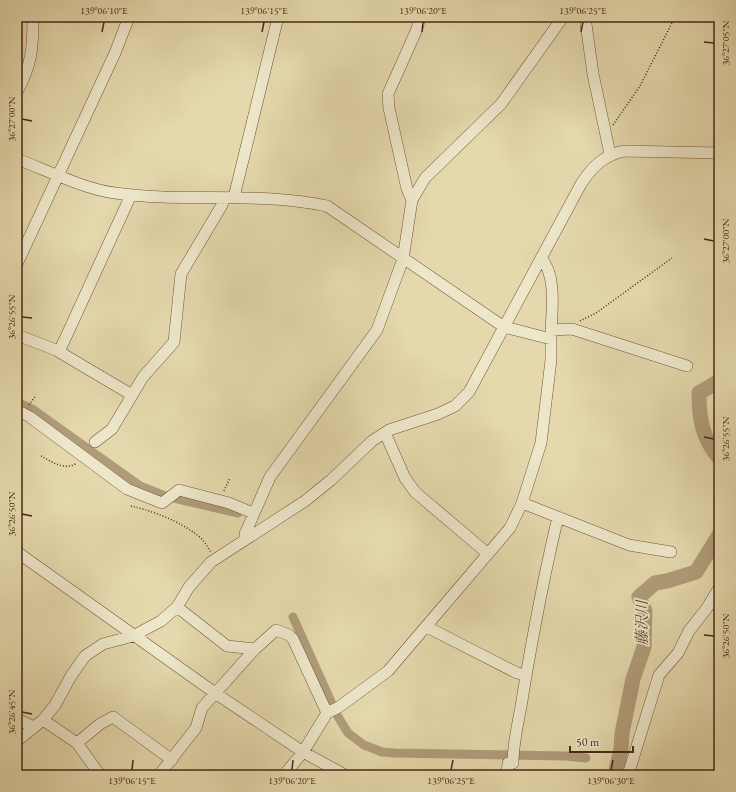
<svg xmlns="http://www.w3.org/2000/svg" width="736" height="792" viewBox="0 0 736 792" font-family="'EB Garamond','Noto Serif JP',serif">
<rect width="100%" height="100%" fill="#e4d8ac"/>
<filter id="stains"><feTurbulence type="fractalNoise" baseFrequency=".005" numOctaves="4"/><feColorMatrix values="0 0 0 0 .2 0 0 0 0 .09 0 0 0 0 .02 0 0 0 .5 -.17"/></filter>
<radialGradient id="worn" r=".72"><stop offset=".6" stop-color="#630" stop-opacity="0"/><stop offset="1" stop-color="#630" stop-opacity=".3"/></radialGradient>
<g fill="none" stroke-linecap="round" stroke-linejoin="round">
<path stroke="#876d51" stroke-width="2.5" d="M715 775 719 772"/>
<path stroke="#b09c79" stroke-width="9" d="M17 402 32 409 140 486 165 496 238 513
M293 617 337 715 348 733 364 745 382 752 395 753 566 756 586 758"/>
<path stroke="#b09c79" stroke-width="15" d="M719 381 699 393C699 418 702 438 719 458
M615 775 621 749 622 733 633 679 644 647 645 611 639 597 655 583 667 581 696 572 719 535"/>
<defs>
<path id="minor" d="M585 17 593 74 610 154
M17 92C32 64 33 48 33 17
M17 159C46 170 84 189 115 193 185 203 257 191 327 206L504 327 551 339V360L541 443 522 503 510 528 388 671 339 707 327 713 303 752 284 775
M234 197 278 17
M412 200 407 189 389 108 388 94 417 29 420 17
M541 258C558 277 551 313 551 337
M17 264 115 53 129 17
M551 330 572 329 687 366
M17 335 56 350 132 395
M59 352 131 195
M17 410 30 417 127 489 162 503 179 490 229 503 253 513
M385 433 405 478 415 492 487 553
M95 442 112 429 143 377 174 342 181 274 222 205 224 198
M522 503 629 545 671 552
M245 540V534L270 477 377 330 403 259 412 200 425 178 501 104 563 17
M17 552 215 693 303 752 345 775
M177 607 227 646 255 649
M427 627 517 673 526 675
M17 719 34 727
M43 720 77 743 100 775
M17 741 43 720 55 705 71 676 85 656 103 644 133 636 161 621 177 607 189 587 211 562 305 501 331 480 372 441 389 430 438 414 455 406 469 392 581 184C592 167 604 155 624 151L719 153
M77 743 100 724 113 717 172 760
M159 775 196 728 202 708 255 649 276 630 289 635 293 639 327 713
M507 775 508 763H513C513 739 520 717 523 694 533 634 544 575 558 517
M628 775 659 675 678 653 689 631 707 608 719 588"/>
</defs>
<use href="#minor" stroke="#70533c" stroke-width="12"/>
<path stroke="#4a2716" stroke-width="1.5" stroke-dasharray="1 2" stroke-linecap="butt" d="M613 125 640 86 675 17
M580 321 596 313 672 258
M29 405 36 395
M41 456C52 462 65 471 77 463
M224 491 230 478
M131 506C153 511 179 521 197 535 203 539 207 546 211 552"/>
<use href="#minor" stroke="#ede6c9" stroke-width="11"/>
</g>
<path fill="none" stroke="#4a2716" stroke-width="1.5" d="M102 32 104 22M262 32 264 22M422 32 423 22M581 32 583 22M704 42 714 43M22 119 32 121M704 239 714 241M22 317 32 318M704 437 714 439M22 514 32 516M704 635 714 636M22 712 32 714M132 770 133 760M292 770 293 760M451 770 453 760M611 770 613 760"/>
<g text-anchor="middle" stroke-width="3.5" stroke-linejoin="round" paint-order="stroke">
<g font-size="15" font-style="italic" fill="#64442f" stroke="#ede6c9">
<text transform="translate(642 623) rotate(-90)" y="5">藤沢川</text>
</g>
</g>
<rect width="736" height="792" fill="none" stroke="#e4d8ac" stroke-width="44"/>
<path d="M570 746v6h63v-6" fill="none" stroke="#4a2716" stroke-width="2"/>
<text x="576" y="746" font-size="12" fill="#4a2716" stroke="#ede6c9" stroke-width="3" paint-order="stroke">50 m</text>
<rect x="22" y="22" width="692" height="748" fill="none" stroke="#4a2716" stroke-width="1.5"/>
<g font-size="10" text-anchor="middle" fill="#4a2716">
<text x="104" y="14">139°06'10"E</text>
<text x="264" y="14">139°06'15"E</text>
<text x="423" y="14">139°06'20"E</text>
<text x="583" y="14">139°06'25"E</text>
<text transform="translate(725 43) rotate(-90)" y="4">36°27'05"N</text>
<text transform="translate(11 119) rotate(-90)" y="4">36°27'00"N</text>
<text transform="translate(725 241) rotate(-90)" y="4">36°27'00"N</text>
<text transform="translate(11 317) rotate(-90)" y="4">36°26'55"N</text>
<text transform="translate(725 439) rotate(-90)" y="4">36°26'55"N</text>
<text transform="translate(11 514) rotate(-90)" y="4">36°26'50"N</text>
<text transform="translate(725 636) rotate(-90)" y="4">36°26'50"N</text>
<text transform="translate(11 712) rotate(-90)" y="4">36°26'45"N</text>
<text x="132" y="784">139°06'15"E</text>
<text x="292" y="784">139°06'20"E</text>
<text x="451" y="784">139°06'25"E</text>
<text x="611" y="784">139°06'30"E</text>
</g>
<rect width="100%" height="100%" filter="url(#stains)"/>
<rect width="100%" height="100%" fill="url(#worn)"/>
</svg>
